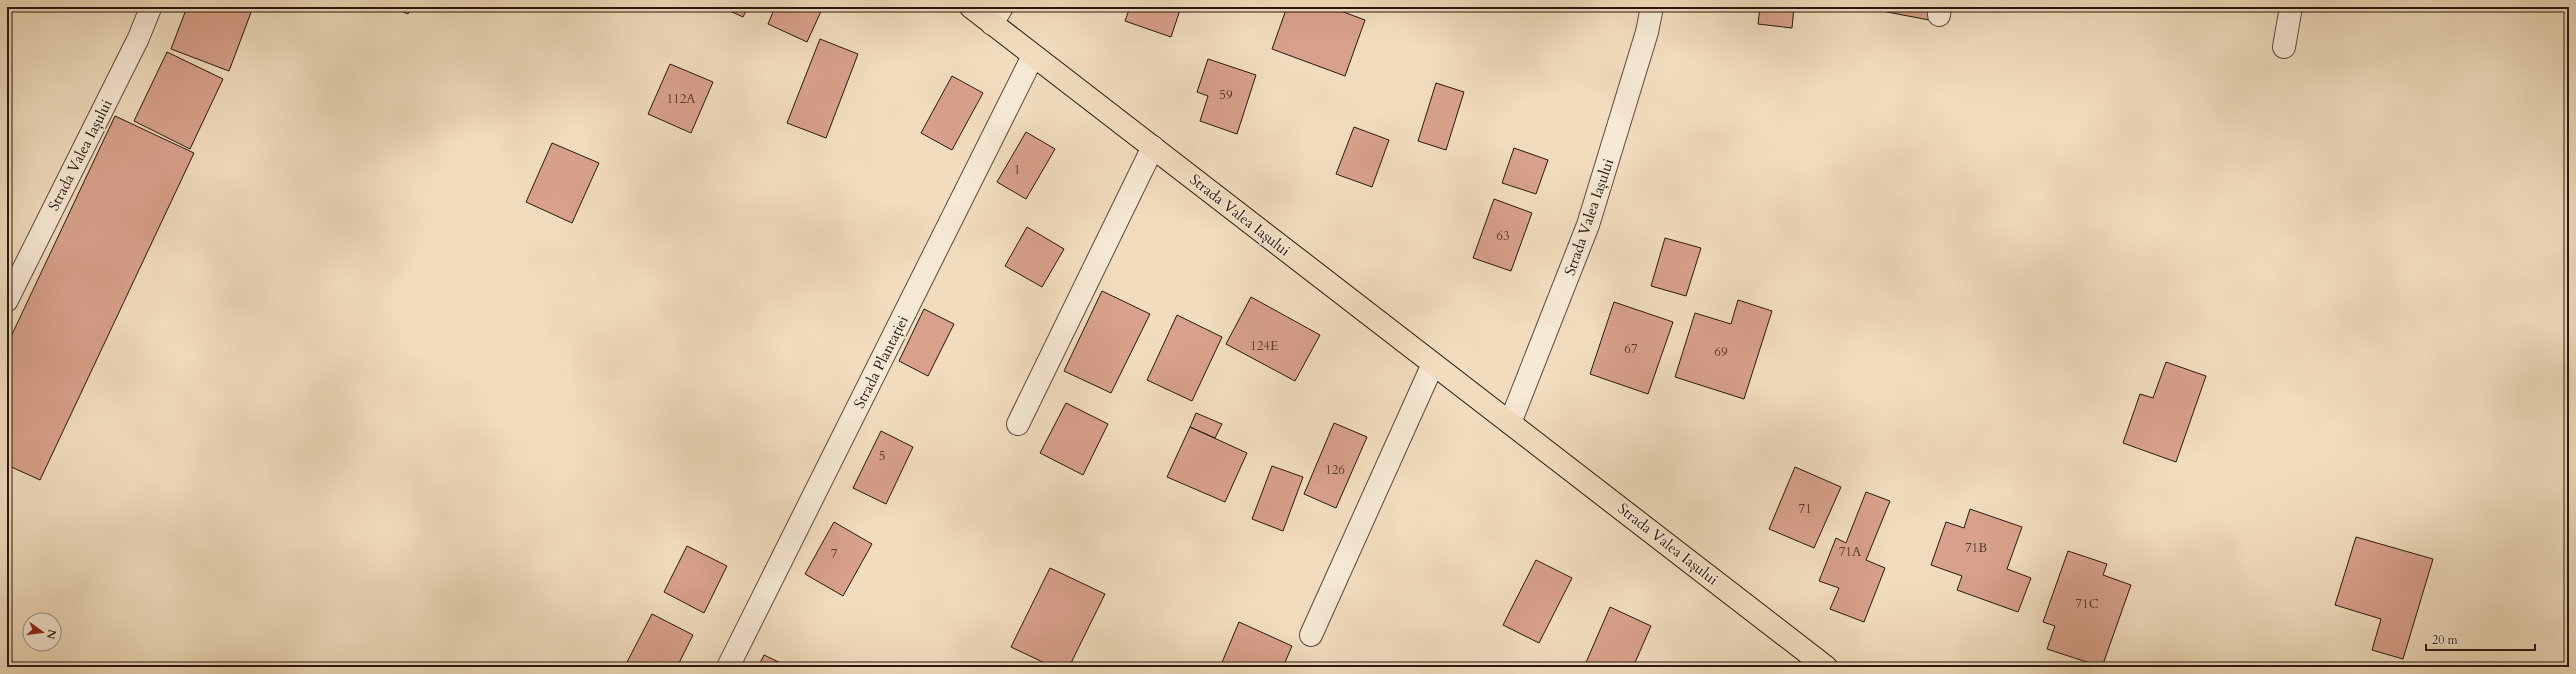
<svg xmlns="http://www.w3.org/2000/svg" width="2576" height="674" viewBox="0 0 2576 674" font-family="Cardo,serif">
<rect width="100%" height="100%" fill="#f1ddbe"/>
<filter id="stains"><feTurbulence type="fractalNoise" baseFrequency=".005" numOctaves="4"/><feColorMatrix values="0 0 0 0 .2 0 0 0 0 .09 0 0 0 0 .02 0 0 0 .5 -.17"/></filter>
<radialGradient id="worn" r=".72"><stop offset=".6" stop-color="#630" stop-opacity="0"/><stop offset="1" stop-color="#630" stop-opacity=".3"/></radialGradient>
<path fill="#d8a18b" stroke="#29170e" d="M187 7H253L229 71 171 49Z
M392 7H411L408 14Z
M721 7H748L743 17Z
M775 7H823L807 42 768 24Z
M1130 7H1181L1171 37 1125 21Z
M1287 7H1330L1365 20 1345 76 1272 49Z
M1760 7H1794L1792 28 1758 24Z
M1861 7H1930L1929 20Z
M820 39 858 54 826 138 787 123Z
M167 52 223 79 190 149 134 121Z
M1208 59 1256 75 1237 134 1200 121 1208 96 1197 92Z
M670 64 713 82 691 133 648 114Z
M952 76 983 93 952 150 921 133Z
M1436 83 1464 92 1446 150 1418 141Z
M115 116 194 153 40 480 7 465V345Z
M1354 127 1389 140 1372 187 1336 174Z
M1026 132 1055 149 1026 199 997 182Z
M552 143 599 163 572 223 526 202Z
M1514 148 1548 160 1536 194 1502 183Z
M1494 199 1532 213 1511 271 1473 258Z
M1027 227 1064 249 1042 287 1005 266Z
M1665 238 1701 248 1686 296 1651 286Z
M1102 291 1150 314 1111 393 1064 371Z
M1251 297 1320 335 1295 381 1226 344Z
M1738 300 1772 311 1744 399 1675 377 1695 313 1731 324Z
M1614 302 1673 322 1648 394 1590 374Z
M924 309 954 324 928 376 899 361Z
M1177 315 1222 337 1192 401 1147 380Z
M2166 362 2206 376 2176 462 2123 443 2140 394 2153 398Z
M1066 403 1108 424 1083 475 1040 453Z
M1196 413 1222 424 1215 438 1190 427Z
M1334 423 1367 437 1336 508 1304 494Z
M1190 427 1247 453 1225 502 1167 477Z
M881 431 913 447 886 504 853 488Z
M1272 466 1303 477 1283 531 1252 519Z
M1795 467 1841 487 1814 548 1769 529Z
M1866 492 1890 501 1866 560 1885 568 1864 622 1830 609 1839 588 1819 581 1836 538 1846 543Z
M1970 509 2022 527 2007 569 2031 578 2018 612 1957 590 1962 576 1931 565 1946 522 1964 528Z
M834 522 872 544 843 596 805 574Z
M2356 537 2433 559 2403 659 2372 650 2381 619 2335 605Z
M687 546 727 566 704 613 664 592Z
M2068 551 2107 564 2103 575 2131 585 2102 667 2047 649 2055 626 2043 622Z
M1536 560 1572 578 1539 643 1503 625Z
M1050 568 1105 594 1069 667H1053L1011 647Z
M1610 607 1651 626 1633 667H1584Z
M652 614 693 635 677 667H631L626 664Z
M1239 622 1292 646 1283 667H1220Z
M764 655 789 667H758Z"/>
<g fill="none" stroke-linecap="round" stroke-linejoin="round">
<defs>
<path id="service" d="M7 301 138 39 151 7"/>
<path id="minor" d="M1939 15 1940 7
M992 24 1002 7
M2284 47 2291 7
M1510 423 1588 225 1647 32 1652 7
M1018 424 1153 147
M1311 635 1433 364
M728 667 1033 56"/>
<path id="primary" d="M971 7 1826 667"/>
</defs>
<use href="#service" stroke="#5b483a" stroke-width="23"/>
<use href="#minor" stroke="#5b483a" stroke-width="24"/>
<use href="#primary" stroke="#29170e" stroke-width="24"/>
<use href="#service" stroke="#f6e9d5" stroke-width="21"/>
<use href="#minor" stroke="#f6e9d5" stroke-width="22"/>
<use href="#primary" stroke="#f1ddbe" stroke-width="22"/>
</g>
<g text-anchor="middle" stroke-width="3" stroke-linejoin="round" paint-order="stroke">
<g font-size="13" fill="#553a2d">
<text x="1226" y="99">59</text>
<text x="681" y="103">112A</text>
<text x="1017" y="174">1</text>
<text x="1503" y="240">63</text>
<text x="1264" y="350">124E</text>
<text x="1631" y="353">67</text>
<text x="1721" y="356">69</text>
<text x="882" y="460">5</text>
<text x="1335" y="474">126</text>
<text x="1805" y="513">71</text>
<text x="1976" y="552">71B</text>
<text x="1850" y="556">71A</text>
<text x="834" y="558">7</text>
<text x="2087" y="608">71C</text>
</g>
<g font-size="15" fill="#29170e" stroke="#f6e9d5">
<text transform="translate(80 155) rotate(-63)" y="5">Strada Valea Iașului</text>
<text transform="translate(1240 215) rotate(38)" y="5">Strada Valea Iașului</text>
<text transform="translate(1589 217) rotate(-71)" y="5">Strada Valea Iașului</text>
<text transform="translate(881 362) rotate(-63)" y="5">Strada Plantației</text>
<text transform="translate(1668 544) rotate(38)" y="5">Strada Valea Iașului</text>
</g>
</g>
<rect width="2576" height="674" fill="none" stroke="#f1ddbe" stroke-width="24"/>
<rect x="8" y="8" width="2560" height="658" fill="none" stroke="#29170e" stroke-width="2"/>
<rect x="12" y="12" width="2552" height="650" fill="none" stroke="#29170e"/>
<g transform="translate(42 632) rotate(104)"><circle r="19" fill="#f6e9d5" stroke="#a49585"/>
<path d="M0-3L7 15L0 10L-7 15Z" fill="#8f2418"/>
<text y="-6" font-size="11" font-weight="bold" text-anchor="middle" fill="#29170e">N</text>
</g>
<path d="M2426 644v6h109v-6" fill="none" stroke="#29170e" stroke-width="2"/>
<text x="2432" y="644" font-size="12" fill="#29170e" stroke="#f6e9d5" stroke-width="3" paint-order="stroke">20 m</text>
<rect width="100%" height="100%" filter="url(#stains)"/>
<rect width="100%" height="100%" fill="url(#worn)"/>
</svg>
